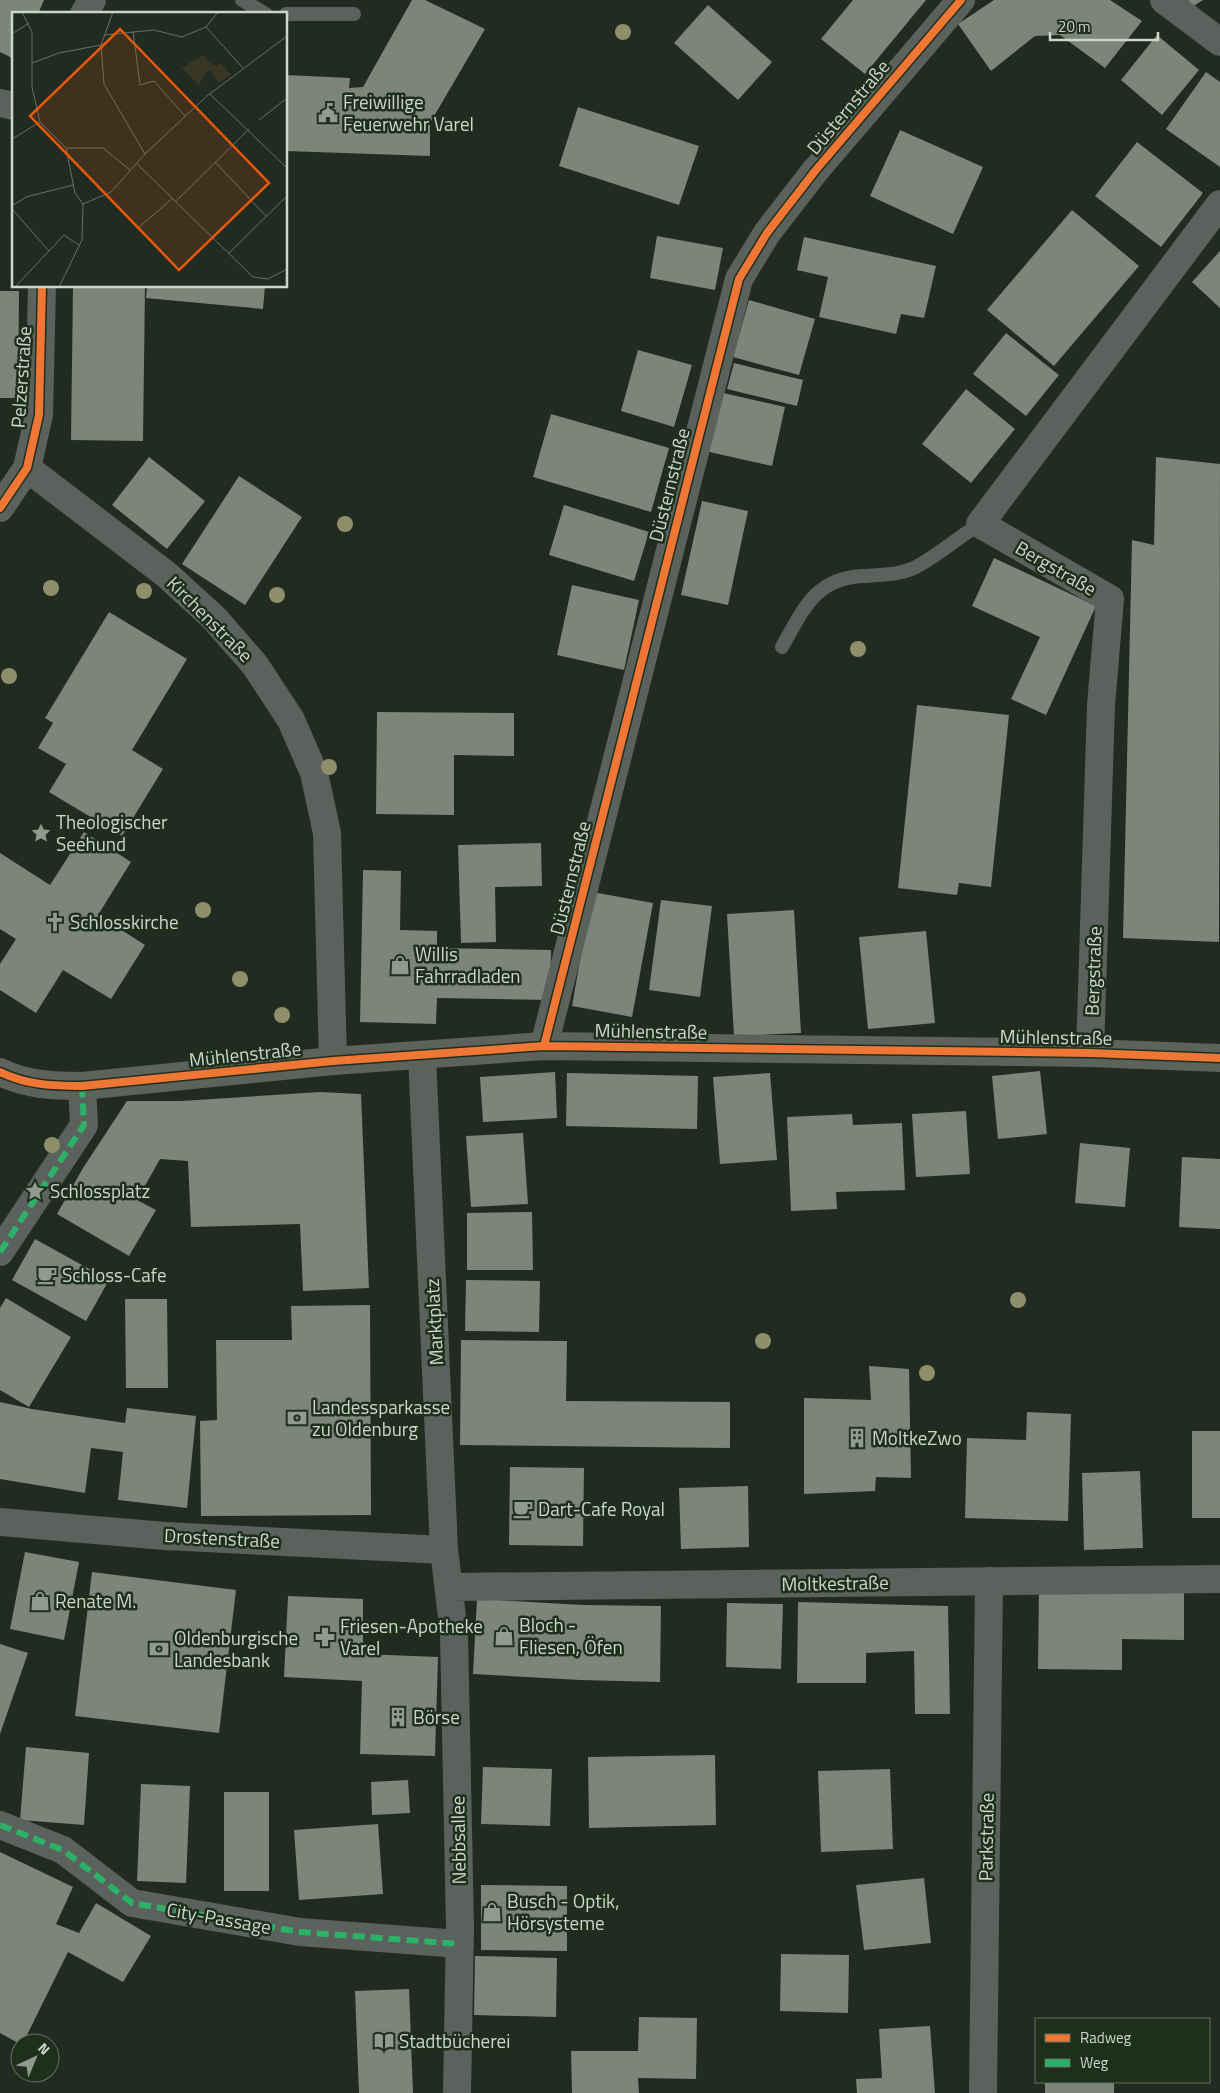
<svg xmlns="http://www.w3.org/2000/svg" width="1220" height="2093" viewBox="0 0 1220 2093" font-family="'Titillium Web',sans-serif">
<rect width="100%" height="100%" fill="#222b21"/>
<path fill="#7d8479" d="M0 0H44L38 14H14V59L0 52Z
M412 0H425L485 29 430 123V156L286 151V75L350 78 349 88 363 87Z
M853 0H926L865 74 821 39Z
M994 0H1110L1142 21 1105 68 1060 35 1035 36 991 71 958 24Z
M1188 0H1203L1192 7Z
M708 5 772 62 738 100 674 43Z
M1157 35 1199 70 1162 115 1121 80Z
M1206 72 1220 82V167L1166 129Z
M578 107 699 146 679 205 559 166Z
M900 130 983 167 953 234 870 196Z
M1137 142 1203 193 1161 247 1095 196Z
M1072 210 1139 266 1054 366 987 310Z
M657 236 723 248 715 290 650 278Z
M804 237 936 266 924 318 901 314 896 334 819 317 828 277 797 270Z
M1220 251V308L1192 282Z
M73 286H145L143 441 71 440Z
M147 286H265L263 309 146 298Z
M0 291H19L18 398H0Z
M749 300 815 319 799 375 733 357Z
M1006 333 1059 375 1026 416 973 374Z
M638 350 692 365 674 427 621 411Z
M734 363 803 380 797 406 727 389Z
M966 389 1015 429 971 483 922 444Z
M719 392 785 407 772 466 705 451Z
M551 414 669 448 651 512 533 477Z
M149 457 205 501 167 549 112 505Z
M1156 457 1220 464 1219 942 1123 938 1132 540 1154 545Z
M239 476 302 517 245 605 182 564Z
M702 501 748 511 728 605 681 595Z
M564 505 649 532 634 581 549 555Z
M994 558 1096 606 1046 715 1011 699 1040 637 972 606Z
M572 585 639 600 624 670 557 655Z
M109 612 187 659 132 750 163 769 122 836 49 792 66 764 38 748 53 723 45 718Z
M917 705 1009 715 991 887 959 883 957 895 898 888Z
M377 712 514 713V756L454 755V815L376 814Z
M84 832 131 862 98 915 145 945 111 999 63 970 36 1013 0 990V964L16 939 0 929V853L50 885Z
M541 843 542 886 495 887 496 942 461 943 458 845Z
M363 870 401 871 400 930 437 931V948L551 950 550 1000 437 998 436 1024 360 1022Z
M592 892 653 903 632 1017 572 1006Z
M661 900 712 906 700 997 649 990Z
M794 910 801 1033 734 1036 727 914Z
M926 931 935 1023 868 1029 859 937Z
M1040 1071 1047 1134 998 1139 992 1076Z
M555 1072 557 1118 483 1122 480 1077Z
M567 1073 698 1076 697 1129 566 1126Z
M770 1073 777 1160 720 1164 713 1077Z
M320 1092 361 1094 369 1288 303 1291 300 1224 191 1227 188 1161 160 1159 137 1200 156 1210 129 1256 57 1214 83 1168 127 1101H182Z
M966 1111 970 1174 916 1177 912 1114Z
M852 1114 853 1125 902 1123 905 1190 836 1192 837 1209 791 1211 787 1117Z
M523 1133 528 1204 471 1207 466 1136Z
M1080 1143 1130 1148 1125 1207 1075 1203Z
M1182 1157 1220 1159V1229L1179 1227Z
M532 1212 533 1270H467V1213Z
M35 1239 109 1280 86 1321 12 1280Z
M466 1280 540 1281 539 1332 465 1331Z
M6 1298 71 1337 29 1407 0 1390V1308Z
M125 1299H167L168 1388H126Z
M370 1305 371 1515 201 1516 200 1421 217 1420 216 1340H292L291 1306Z
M461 1340 567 1341 566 1401 730 1402V1448L460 1445Z
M869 1366 909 1369 911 1478 876 1477 875 1491 804 1494V1398L871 1400Z
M0 1402 32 1409 125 1423 127 1408 196 1416 187 1508 118 1500 123 1452 91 1448 85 1493 0 1479Z
M1027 1412 1071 1414 1068 1521 965 1518 967 1438 1026 1440Z
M1192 1431H1220V1518H1192Z
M510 1467 584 1468 583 1546 509 1545Z
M1140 1471 1143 1548 1084 1550 1082 1473Z
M748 1486 749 1547 681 1549 679 1488Z
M25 1552 79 1562 64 1640 10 1629Z
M92 1572 236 1590 219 1733 75 1716Z
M1039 1585 1184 1587V1640L1122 1639V1670L1038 1669Z
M288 1596 363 1599V1654L438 1657 435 1756 360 1754 362 1681 284 1677Z
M477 1599 583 1605 661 1606 660 1682 580 1680 473 1674Z
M798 1602 948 1606 950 1714H915L914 1651 866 1653V1683H797Z
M727 1603 783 1604 781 1669 726 1667Z
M0 1644 28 1653 0 1734Z
M26 1747 89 1753 84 1825 20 1820Z
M715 1755 716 1825 589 1828 588 1757Z
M483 1767 552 1769 550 1826 481 1824Z
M890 1769 893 1849 821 1852 818 1771Z
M408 1780 410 1813 372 1815 371 1782Z
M141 1784 190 1786 186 1883 137 1881Z
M224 1792H269V1891H224Z
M378 1824 383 1894 299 1900 294 1830Z
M0 1852 73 1887 56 1924 79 1933 96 1903 151 1936 123 1982 68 1952 23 2043 20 2044 0 2033Z
M924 1878 931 1943 864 1950 856 1885Z
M481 1885 567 1886V1951L481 1950Z
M781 1954 849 1955 848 2013 780 2011Z
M475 1956 557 1958 556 2017 474 2015Z
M409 1989 413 2093H359L355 1991Z
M639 2017 697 2018 696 2079 638 2078 639 2093H572L571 2051H638Z
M930 2026 935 2093H857L856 2079 882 2078 879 2029Z
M1045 2082H1114V2093H1045Z"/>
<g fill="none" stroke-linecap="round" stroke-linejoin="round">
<path stroke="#5b615c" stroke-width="14" d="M242 0 266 14
M286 14H354
M782 647C803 610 815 578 863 576 880 575 900 575 916 567 939 555 958 537 980 524"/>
<path stroke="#5b615c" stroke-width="28" d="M1164 0 1220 42
M84 14 92 0
M0 103 14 106
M27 468 167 575 214 618 255 665 291 720 314 773 327 833 333 1061
M0 508 27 468 39 415 42 286
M544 1046 739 279 767 233 815 171 961 0
M1090 1053 1101 705 1110 599 980 524 1220 204
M422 1056 444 1550 454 1634 460 1927 457 2093
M0 1252 84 1125 82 1086
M0 1522 165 1536 444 1550
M449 1587 1220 1579
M0 1825 63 1850 132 1903 300 1932 460 1944
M983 2093 989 1581"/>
<path stroke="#5d625d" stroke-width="28" d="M0 1072C27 1085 53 1086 82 1086L333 1061 544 1046 1090 1053 1220 1058"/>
<path stroke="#2db169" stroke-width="6" stroke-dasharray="12 6" stroke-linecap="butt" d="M0 1252 84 1125 82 1086
M0 1825 63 1850 132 1903 300 1932 460 1944"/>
<defs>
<path id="cycleway" d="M0 508 27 468 39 415 42 286
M544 1046 739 279 767 233 815 171 961 0
M0 1072C27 1085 53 1086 82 1086L333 1061 544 1046 1090 1053 1220 1058"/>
</defs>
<use href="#cycleway" stroke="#1e301c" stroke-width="11"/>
<use href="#cycleway" stroke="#f07635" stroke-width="8"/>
</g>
<g fill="#8f906b">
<circle cx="623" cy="32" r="8"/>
<circle cx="345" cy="524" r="8"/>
<circle cx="51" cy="588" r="8"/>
<circle cx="144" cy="591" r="8"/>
<circle cx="277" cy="595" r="8"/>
<circle cx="858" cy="649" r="8"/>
<circle cx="9" cy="676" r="8"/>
<circle cx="329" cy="767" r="8"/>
<circle cx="203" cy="910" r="8"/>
<circle cx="240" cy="979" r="8"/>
<circle cx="282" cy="1015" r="8"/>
<circle cx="52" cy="1145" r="8"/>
<circle cx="1018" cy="1300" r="8"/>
<circle cx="763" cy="1341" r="8"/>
<circle cx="927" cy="1373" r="8"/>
</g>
<defs>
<symbol id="civic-bare" viewBox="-9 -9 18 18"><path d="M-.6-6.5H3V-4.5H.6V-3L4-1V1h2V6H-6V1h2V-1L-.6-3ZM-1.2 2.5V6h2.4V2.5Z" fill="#909b8e" stroke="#1e301c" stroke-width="2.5" paint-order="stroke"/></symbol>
<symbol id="sight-bare" viewBox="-9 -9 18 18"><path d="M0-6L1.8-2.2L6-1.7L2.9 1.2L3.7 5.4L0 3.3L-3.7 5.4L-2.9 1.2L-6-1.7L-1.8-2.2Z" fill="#909b8e" stroke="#1e301c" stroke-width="2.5" paint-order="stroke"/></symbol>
<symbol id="church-bare" viewBox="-9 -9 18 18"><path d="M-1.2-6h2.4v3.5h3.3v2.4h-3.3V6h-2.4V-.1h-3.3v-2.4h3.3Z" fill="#909b8e" stroke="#1e301c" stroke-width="2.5" paint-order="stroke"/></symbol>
<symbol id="shop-bare" viewBox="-9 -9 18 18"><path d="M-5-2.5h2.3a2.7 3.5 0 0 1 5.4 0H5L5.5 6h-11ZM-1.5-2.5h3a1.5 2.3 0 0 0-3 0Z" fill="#909b8e" stroke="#1e301c" stroke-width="2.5" paint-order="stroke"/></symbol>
<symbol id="cafe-bare" viewBox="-9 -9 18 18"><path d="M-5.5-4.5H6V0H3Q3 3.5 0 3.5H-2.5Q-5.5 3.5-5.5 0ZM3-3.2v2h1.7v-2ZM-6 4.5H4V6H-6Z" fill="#909b8e" stroke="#1e301c" stroke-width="2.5" paint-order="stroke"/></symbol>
<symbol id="bank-bare" viewBox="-9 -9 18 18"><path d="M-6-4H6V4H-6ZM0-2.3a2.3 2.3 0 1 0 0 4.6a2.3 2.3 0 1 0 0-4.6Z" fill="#909b8e" stroke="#1e301c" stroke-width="2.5" paint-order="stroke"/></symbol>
<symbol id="building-bare" viewBox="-9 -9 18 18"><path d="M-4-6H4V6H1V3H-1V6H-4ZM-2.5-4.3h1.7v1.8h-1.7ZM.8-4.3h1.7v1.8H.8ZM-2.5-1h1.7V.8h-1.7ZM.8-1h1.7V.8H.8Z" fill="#909b8e" stroke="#1e301c" stroke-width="2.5" paint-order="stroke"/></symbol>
<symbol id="pharmacy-bare" viewBox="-9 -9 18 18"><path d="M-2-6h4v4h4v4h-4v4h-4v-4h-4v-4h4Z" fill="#909b8e" stroke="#1e301c" stroke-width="2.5" paint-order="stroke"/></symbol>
<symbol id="library-bare" viewBox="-9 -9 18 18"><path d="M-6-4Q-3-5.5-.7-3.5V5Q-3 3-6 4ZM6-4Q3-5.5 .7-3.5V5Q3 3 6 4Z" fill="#909b8e" stroke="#1e301c" stroke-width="2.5" paint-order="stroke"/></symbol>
</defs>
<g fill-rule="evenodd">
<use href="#civic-bare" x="314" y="99" width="28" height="28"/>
<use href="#sight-bare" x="27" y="819" width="28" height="28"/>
<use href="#church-bare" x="41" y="908" width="28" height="28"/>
<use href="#shop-bare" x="386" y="951" width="28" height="28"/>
<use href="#sight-bare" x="21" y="1177" width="28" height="28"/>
<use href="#cafe-bare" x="33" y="1261" width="28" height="28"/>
<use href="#bank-bare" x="283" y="1404" width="28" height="28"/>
<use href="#building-bare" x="843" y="1424" width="28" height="28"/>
<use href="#cafe-bare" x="509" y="1495" width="28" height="28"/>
<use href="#shop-bare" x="26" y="1587" width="28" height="28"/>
<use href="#shop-bare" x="490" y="1622" width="28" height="28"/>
<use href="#pharmacy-bare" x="311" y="1623" width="28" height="28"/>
<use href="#bank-bare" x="145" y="1635" width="28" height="28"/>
<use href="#building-bare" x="384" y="1703" width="28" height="28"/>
<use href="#shop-bare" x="478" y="1898" width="28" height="28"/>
<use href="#library-bare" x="370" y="2027" width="28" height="28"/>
</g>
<g text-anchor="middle" stroke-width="5" stroke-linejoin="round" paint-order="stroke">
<g font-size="19" fill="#cbd7c9" stroke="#1e301c" text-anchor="start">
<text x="343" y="109">Freiwillige<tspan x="343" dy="22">Feuerwehr Varel</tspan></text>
<text x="56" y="829">Theologischer<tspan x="56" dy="22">Seehund</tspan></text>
<text x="70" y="929">Schlosskirche</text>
<text x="415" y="961">Willis<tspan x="415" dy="22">Fahrradladen</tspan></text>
<text x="50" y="1198">Schlossplatz</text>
<text x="62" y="1282">Schloss-Cafe</text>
<text x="312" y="1414">Landessparkasse<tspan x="312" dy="22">zu Oldenburg</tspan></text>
<text x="872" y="1445">MoltkeZwo</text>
<text x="538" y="1516">Dart-Cafe Royal</text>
<text x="55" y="1608">Renate M.</text>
<text x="519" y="1632">Bloch -<tspan x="519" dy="22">Fliesen, Öfen</tspan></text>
<text x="340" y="1633">Friesen-Apotheke<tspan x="340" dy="22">Varel</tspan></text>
<text x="174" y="1645">Oldenburgische<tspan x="174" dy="22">Landesbank</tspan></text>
<text x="413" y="1724">Börse</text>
<text x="507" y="1908">Busch - Optik,<tspan x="507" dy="22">Hörsysteme</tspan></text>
<text x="399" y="2048">Stadtbücherei</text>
</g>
<g font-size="19" fill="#cbd7c9" stroke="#1e301c">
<text transform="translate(848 107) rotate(-50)" y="7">Düsternstraße</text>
<text transform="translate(21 377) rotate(-86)" y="7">Pelzerstraße</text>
<text transform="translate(669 485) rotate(-76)" y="7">Düsternstraße</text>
<text transform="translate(1056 568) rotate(30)" y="7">Bergstraße</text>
<text transform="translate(210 619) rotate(45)" y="7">Kirchenstraße</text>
<text transform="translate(570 878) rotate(-76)" y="7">Düsternstraße</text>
<text transform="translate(1093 971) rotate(-88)" y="7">Bergstraße</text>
<text transform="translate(651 1031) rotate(1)" y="7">Mühlenstraße</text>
<text transform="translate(1056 1037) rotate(1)" y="7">Mühlenstraße</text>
<text transform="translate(245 1054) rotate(-6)" y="7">Mühlenstraße</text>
<text transform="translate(434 1322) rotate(-93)" y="7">Marktplatz</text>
<text transform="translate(222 1538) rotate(3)" y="7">Drostenstraße</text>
<text transform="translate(835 1583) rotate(-1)" y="7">Moltkestraße</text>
<text transform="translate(986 1837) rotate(-89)" y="7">Parkstraße</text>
<text transform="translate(458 1840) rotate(-91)" y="7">Nebbsallee</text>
<text transform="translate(219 1918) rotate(10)" y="7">City-Passage</text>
</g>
</g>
<g transform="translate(12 12)">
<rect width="275" height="275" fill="#222b21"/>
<path d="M191 43 197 50 203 54 208 51 219 62 207 71 199 59H194L187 73 170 56Z" fill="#383724"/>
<path fill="none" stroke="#667064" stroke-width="1" d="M10 0 20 20V75L28 110 54 136 63 181 71 192M101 0 89 33 92 72 133 142M194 15 231 56M121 19 128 73 142 69 173 104M0 22 17 11M93 23 142 18 170 25 194 15 206 0M20 51 47 41 89 33M198 82 275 156M247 108 275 86M0 127 28 110M54 136H91L118 158M203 150 255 205M124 151 241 265 256 267 275 257M164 189 237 117M0 194 14 185 61 173M0 197 37 239M126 216 161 186M217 241 275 184M3 275 52 223 68 234M47 275 70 228 71 192 99 180 133 142 195 84 275 24"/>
<path fill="#e8590c" fill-opacity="0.15" stroke="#e8590c" stroke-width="2.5" d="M108 17 257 171 167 258 18 104Z"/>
<rect width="275" height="275" fill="none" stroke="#cbd7c9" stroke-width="2.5"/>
</g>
<rect x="1035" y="2018" width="175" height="65" fill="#1e301c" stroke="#637361"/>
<rect x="1045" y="2034" width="25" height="8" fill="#f07635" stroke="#637361"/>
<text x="1080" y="2043" font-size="15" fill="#cbd7c9">Radweg</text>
<rect x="1045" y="2059" width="25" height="8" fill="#2db169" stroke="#637361"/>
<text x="1080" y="2068" font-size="15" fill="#cbd7c9">Weg</text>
<g transform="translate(35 2058) rotate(44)"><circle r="24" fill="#1e301c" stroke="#637361"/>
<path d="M0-4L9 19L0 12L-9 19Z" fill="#909b8e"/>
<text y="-8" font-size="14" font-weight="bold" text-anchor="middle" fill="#cbd7c9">N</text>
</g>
<path d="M1050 32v8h108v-8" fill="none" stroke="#cbd7c9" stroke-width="2.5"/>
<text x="1058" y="32" font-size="15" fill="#cbd7c9" stroke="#1e301c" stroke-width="4" paint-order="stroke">20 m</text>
</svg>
